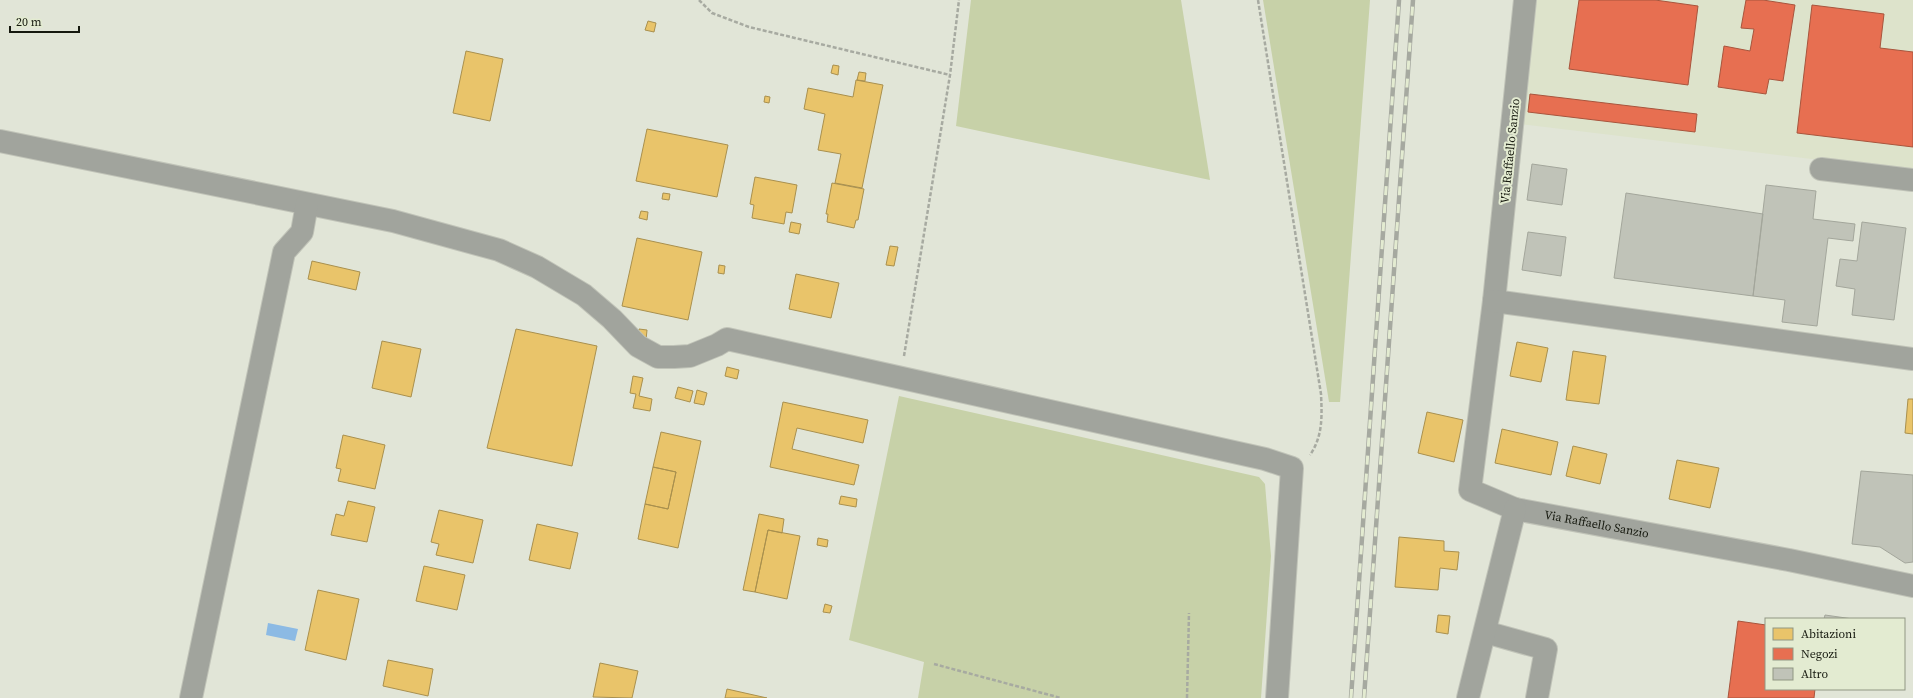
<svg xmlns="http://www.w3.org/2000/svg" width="1913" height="698" viewBox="0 0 1913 698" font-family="'Source Serif 4',serif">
<rect width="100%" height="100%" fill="#e1e5d7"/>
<path fill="#dde3cb" d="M1532 0H1913V171L1519 124Z"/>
<path fill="#c7d1a8" d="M971 0H1181L1210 180 956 126Z
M1263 0H1370L1340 402H1329Z
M899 396 1259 477 1265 484 1271 556 1261 698H918L924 662 849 640Z"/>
<path fill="#8cbae4" d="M268 623 298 629 295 641 266 635Z"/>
<path fill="#e9c46a" stroke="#a9904e" d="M648 21 656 23 654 32 645 30Z
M466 51 503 59 490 121 453 113Z
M833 65 839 66 838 75 831 73Z
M859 72 866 73 865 81 857 80Z
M856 80 883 85 862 188 835 183 841 154 818 150 825 114 804 109 808 88 853 97Z
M765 96 770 97 769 103 764 102Z
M647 129 728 145 717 197 636 181Z
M755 177 797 185 792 213 786 212 784 224 752 218 754 205 750 204Z
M832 183 864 189 858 220H856L854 228 827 222 828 214H826Z
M663 193 670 194 669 200 662 199Z
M641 211 648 212 647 220 639 218Z
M791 222 801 224 799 234 789 232Z
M637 238 702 252 688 320 622 306Z
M890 246 898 247 894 266 886 265Z
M312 261 360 272 356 290 308 279Z
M719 265 725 266 724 274 718 273Z
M796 274 839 283 831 318 789 309Z
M516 329 597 346 572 466 487 448Z
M639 329 647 330 646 340 638 339Z
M382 341 421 349 411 397 372 388Z
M1517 342 1548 348 1541 382 1510 376Z
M1573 351 1606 356 1599 404 1566 400Z
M727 367 739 370 737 379 725 376Z
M633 376 643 378 639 396 652 399 650 411 633 408 636 394 630 393Z
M678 387 693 391 690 402 675 398Z
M697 390 707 393 704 405 694 403Z
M1908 399H1913V434L1905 433Z
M783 402 868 420 863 443 797 428 792 449 859 465 854 485 770 467Z
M1427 412 1463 420 1454 462 1418 453Z
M1502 429 1558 442 1551 475 1495 463Z
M661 432 701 441 678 548 638 539 645 504 668 509 676 472 653 467Z
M343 435 385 445 375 489 338 481 341 469 336 468Z
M1573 446 1607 454 1600 484 1566 476Z
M1677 460 1719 468 1710 508 1669 499Z
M653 467 676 472 668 509 645 504Z
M841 496 857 499 856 507 839 504Z
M348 501 375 507 367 542 331 535 336 514 344 516Z
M439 510 483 520 473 563 436 555 439 544 431 542Z
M759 514 784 519 782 533 768 530 755 592 743 590Z
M537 524 578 533 570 569 529 560Z
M768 530 800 536 787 599 755 592Z
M1399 537 1444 541V551L1459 552 1457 570 1440 568 1438 590 1395 587Z
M818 538 828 540 827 547 817 545Z
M424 566 465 575 457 610 416 601Z
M318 590 359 599 346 660 305 650Z
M825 604 832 606 830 613 823 612Z
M1438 615 1450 616 1448 634 1436 632Z
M388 660 433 669 428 696 383 686Z
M600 663 638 671 632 698 593 697Z
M727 689 767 698H725Z"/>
<path fill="#e76f51" stroke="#a8553d" d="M1579 0H1655L1698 6 1688 85 1569 69Z
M1746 0H1763L1795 5 1783 81 1769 79 1766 94 1718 87 1724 46 1750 51 1754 29 1741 28Z
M1812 5 1884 14 1880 48 1913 52V147L1797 133Z
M1530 94 1697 114 1695 132 1528 112Z
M1738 621 1766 625V689H1815L1814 698H1728Z"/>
<path fill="#c0c3b8" stroke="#a3a69b" d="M1532 164 1567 169 1562 205 1527 200Z
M1766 185 1816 191 1813 219 1855 224 1853 241 1828 238 1817 326 1782 322 1785 300 1753 296Z
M1626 193 1763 214 1753 296 1614 278Z
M1862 222 1906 228 1894 320 1852 315 1855 289 1836 286 1840 259 1857 261Z
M1528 232 1566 237 1561 276 1522 270Z
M1861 471 1913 475V562L1905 563 1880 547 1852 544Z
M1825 615 1853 619H1824Z"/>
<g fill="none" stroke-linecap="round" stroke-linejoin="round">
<defs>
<g id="minor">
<path id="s1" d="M1525 0 1494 301 1470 490 1515 509 1789 560 1913 586"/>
<path d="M0 141 393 221 499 250 537 267 584 295 612 319 638 346 658 357H674L690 356 717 345 727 339 1265 459 1292 468 1277 698"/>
<path d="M1821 169 1913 180"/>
<path d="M1494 301 1913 359"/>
<path d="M1485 632 1546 649 1537 698"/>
<path d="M191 698 284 252 302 232 307 204"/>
<path d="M1468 698 1515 509"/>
</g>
</defs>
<use href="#minor" stroke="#c0c3b8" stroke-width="24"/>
<path stroke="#a7aaa1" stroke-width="2.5" stroke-dasharray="4 2" stroke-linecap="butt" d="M699 0 712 13 749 27 950 75
M1258 0 1321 394C1322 416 1323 436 1310 455
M904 356 950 75 959 0
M934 664 1061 698
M1187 698 1189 613"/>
<use href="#minor" stroke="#a1a49d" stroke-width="22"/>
<defs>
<path id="rail" d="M1351 698 1399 0
M1364 698 1413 0"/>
</defs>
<use href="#rail" stroke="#a6a9a0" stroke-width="4.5"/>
<use href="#rail" stroke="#e3ebd1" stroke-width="3" stroke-dasharray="9" stroke-linecap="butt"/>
</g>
<g text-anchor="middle" stroke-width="4" stroke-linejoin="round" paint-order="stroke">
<g font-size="12" fill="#15180e" stroke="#e3ebd1">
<text transform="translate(1510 151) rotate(-84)" y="4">Via Raffaello Sanzio</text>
<text dy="4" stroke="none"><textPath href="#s1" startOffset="625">Via Raffaello Sanzio</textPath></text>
</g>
</g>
<rect x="1765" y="618" width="140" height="72" fill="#e3ebd1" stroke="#919783"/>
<rect x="1773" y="628" width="20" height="12" fill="#e9c46a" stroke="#919783"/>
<text x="1801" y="638" font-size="12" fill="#15180e">Abitazioni</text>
<rect x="1773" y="648" width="20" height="12" fill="#e76f51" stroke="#919783"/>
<text x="1801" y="658" font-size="12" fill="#15180e">Negozi</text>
<rect x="1773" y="668" width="20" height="12" fill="#c0c3b8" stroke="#919783"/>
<text x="1801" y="678" font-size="12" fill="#15180e">Altro</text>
<path d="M10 26v6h69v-6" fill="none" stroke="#15180e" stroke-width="2"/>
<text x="16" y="26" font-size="12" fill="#15180e" stroke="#e3ebd1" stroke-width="3" paint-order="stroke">20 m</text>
</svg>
